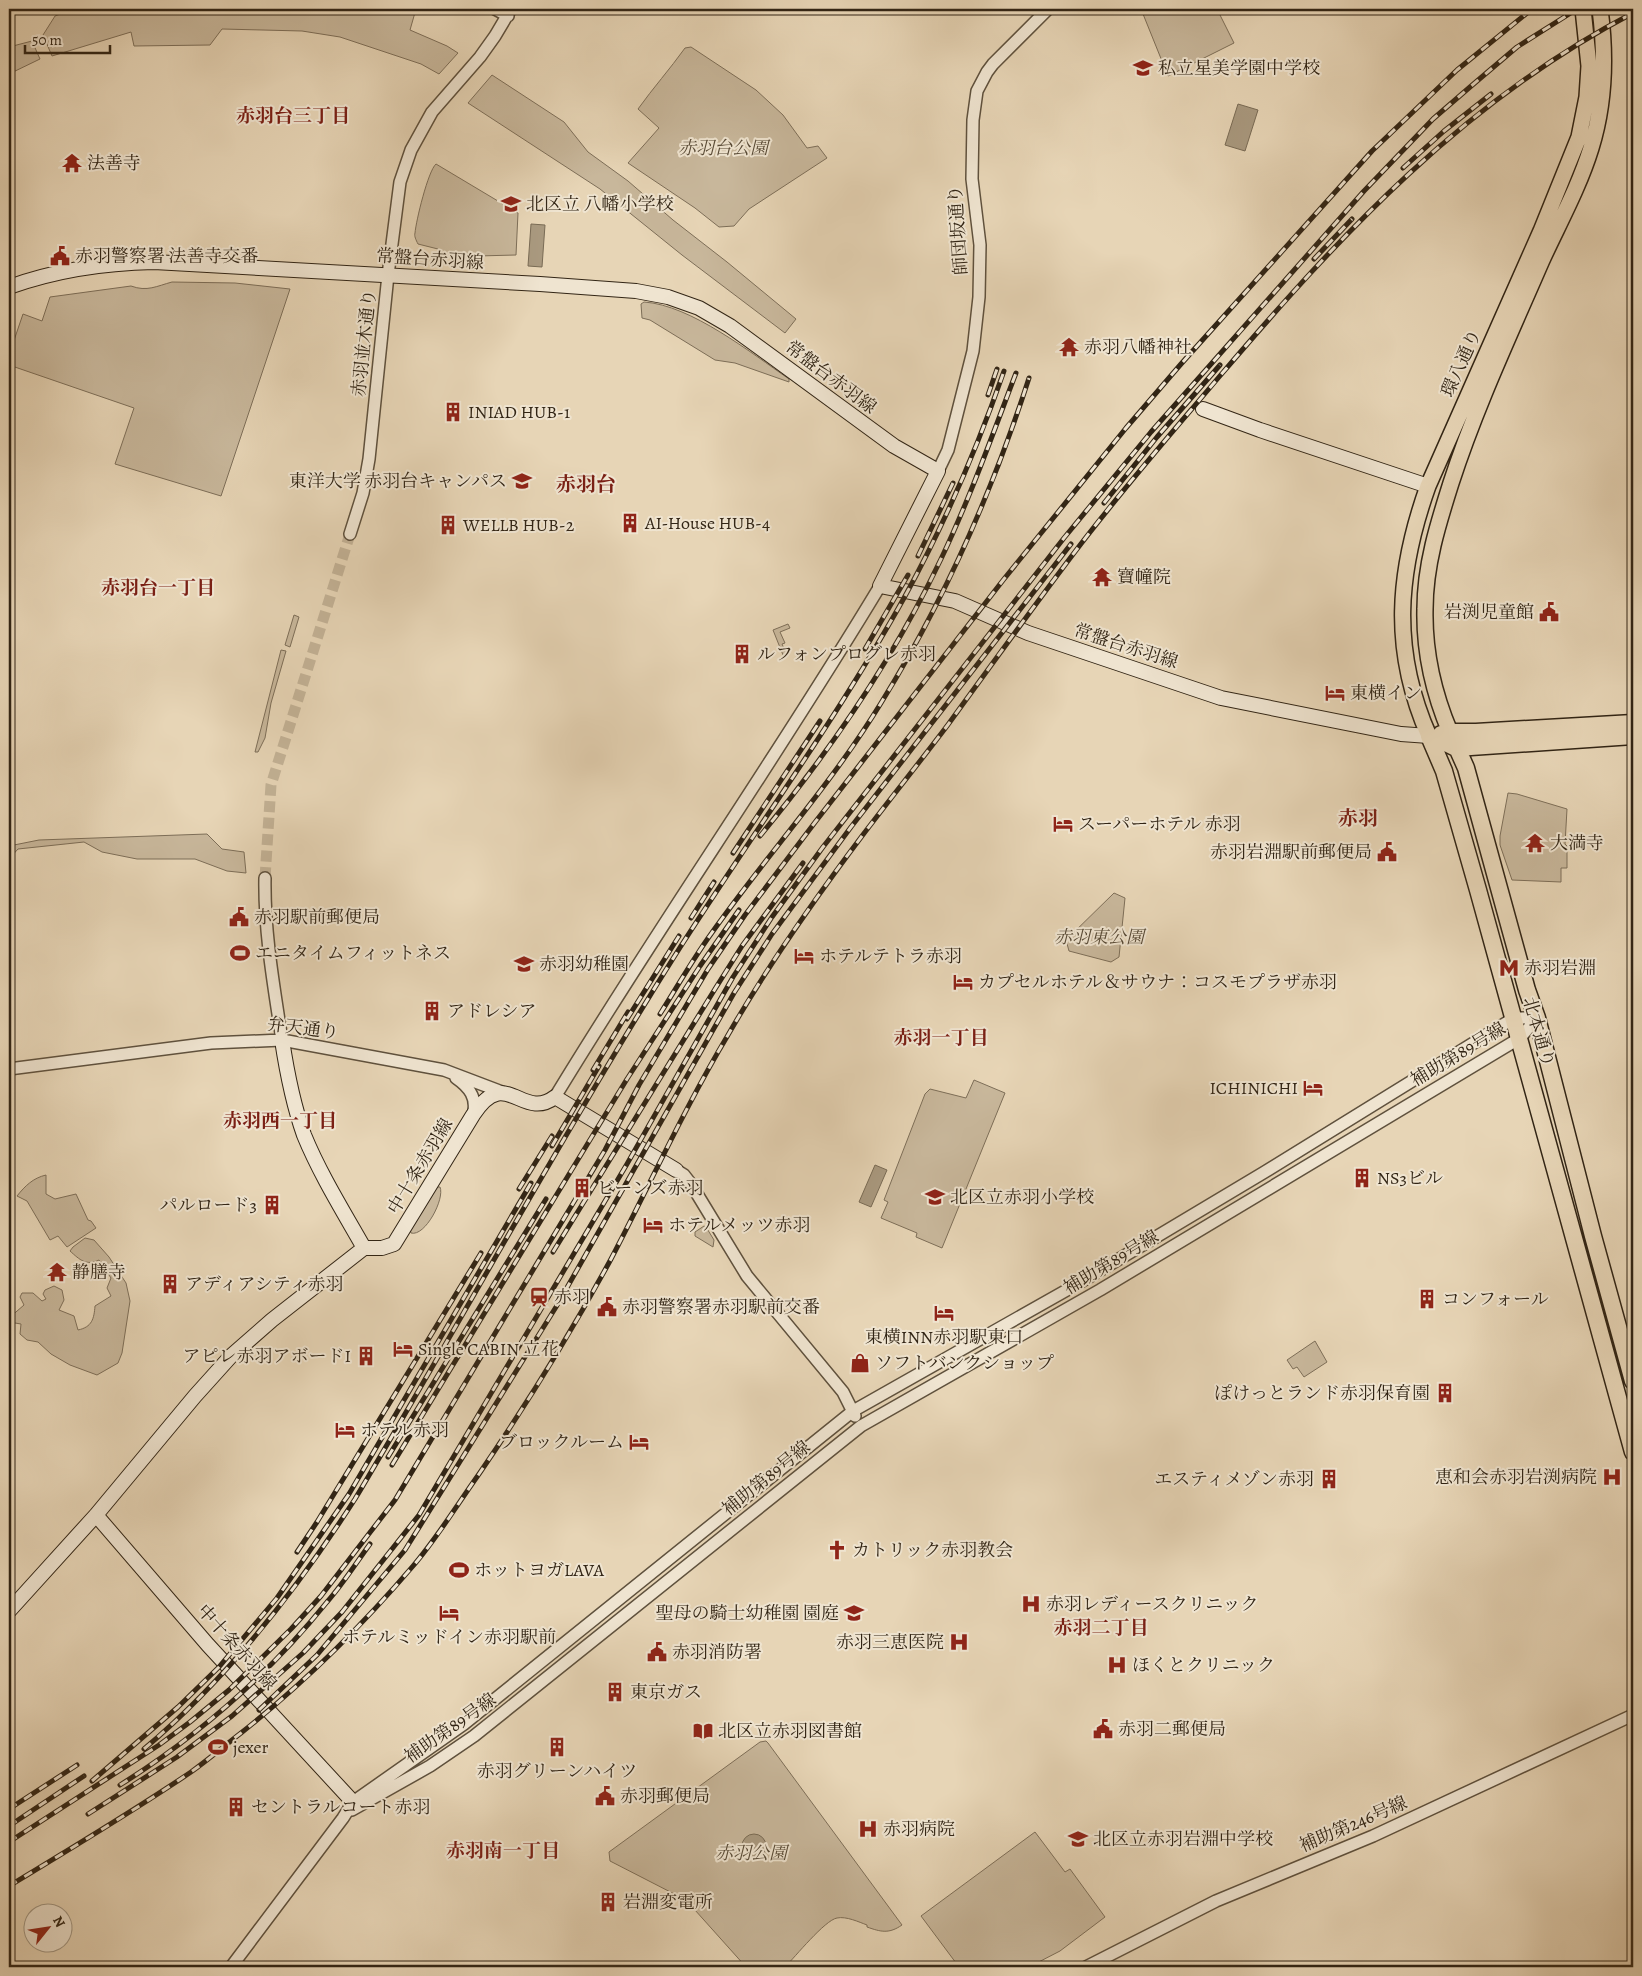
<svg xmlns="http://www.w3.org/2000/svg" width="1642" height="1976" viewBox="0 0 1642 1976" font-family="Alegreya,'Noto Serif JP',serif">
<rect width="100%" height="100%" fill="#e7d5b6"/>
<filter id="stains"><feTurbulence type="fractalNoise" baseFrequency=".004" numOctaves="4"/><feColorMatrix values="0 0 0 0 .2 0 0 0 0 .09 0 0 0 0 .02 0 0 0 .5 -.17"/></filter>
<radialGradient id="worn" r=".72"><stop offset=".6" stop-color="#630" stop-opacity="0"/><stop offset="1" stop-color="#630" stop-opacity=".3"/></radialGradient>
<path fill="#c8b79b" stroke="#7d6e58" d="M73 9H264L329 13 330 9H416L410 30 447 46 458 53 439 74 421 64 340 37 302 31 222 29 210 45 134 46 131 32 52 56 43 35 55 16Z
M1141 9H1217L1234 43 1168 76Z
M32 41 40 59 9 74V47Z
M691 47 756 90 783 115 807 148 818 146 827 158 749 209 734 226 719 227 695 208 628 163 659 128 638 109C653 88 670 69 685 48Z
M492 75 564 122 588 152 628 181 673 220 727 262 796 319 785 333 682 255 600 189 468 103Z
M436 164 518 213 516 255 438 257V249L418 244C416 240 414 236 415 233 416 221 428 171 436 164Z
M172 282 235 283 290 289 221 496 115 464 134 408 9 365V355L23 314 42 321 50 297 131 286C147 292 157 286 172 282Z
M644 302C691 305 751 353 789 379V382L735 363 715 360 650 320 642 318 641 304Z
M294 615 299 617 290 647 285 645Z
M788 624 790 628 780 632 785 643 782 644 786 653 783 655 773 630Z
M281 650 286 651 271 703 265 738 258 752H255Z
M1508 793 1517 794 1567 809 1565 844 1567 846V868H1561V882L1512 880 1500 845V836Z
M207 834 222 849 244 852 246 873 227 871 195 859H137L102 852 84 842 18 849 9 859V846L39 840Z
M1114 893 1125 898 1119 957 1111 962 1069 951 1066 940Z
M974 1080 1005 1093 942 1248 916 1237 917 1233 881 1218 888 1202 884 1200 925 1094 930 1089 966 1098Z
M46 1175V1194L55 1199 76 1194 88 1220 91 1221 96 1228 67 1247 58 1236 50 1240 27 1201 17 1196C25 1186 33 1178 46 1175Z
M436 1187H440C445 1199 425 1237 411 1233L410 1229Z
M704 1226 706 1227 714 1240 713 1247 695 1236V1232Z
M85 1238 94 1240 109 1257 126 1283 130 1301 122 1353 118 1363 97 1375 70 1365 51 1354 38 1342 27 1340 20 1334 21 1324 9 1322V1318L24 1305 20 1297 22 1293H33L42 1301 46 1299 43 1294 45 1290 54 1286 62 1290 64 1300 59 1310 74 1316 78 1330C92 1327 94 1319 95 1306L111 1296 107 1288 111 1278 99 1260C86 1266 80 1260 70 1251L73 1247Z
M1315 1341 1327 1362 1304 1377 1297 1367 1293 1369 1287 1360Z
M766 1741 768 1743 902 1925C889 1934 881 1932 867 1927V1925C859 1922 846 1916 837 1918 825 1920 795 1957 785 1967H746L686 1900 610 1861 609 1852 760 1742Z
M1035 1832 1065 1872 1070 1869 1105 1917 1060 1951 1029 1967H959L921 1916Z"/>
<path fill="#a9997f" stroke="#796b55" d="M1238 104 1258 110 1245 151 1225 145Z
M531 224 545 225 542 267 528 266Z
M875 1165 887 1170 871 1207 859 1202Z
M742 1846a12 12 0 1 1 24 0a12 12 0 1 1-24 0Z"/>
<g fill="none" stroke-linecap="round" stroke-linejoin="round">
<path stroke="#c3b296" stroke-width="11" stroke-dasharray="11 5.5" stroke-linecap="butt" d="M265 878 271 785 350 534"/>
<defs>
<path id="tertiary" d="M495 9 508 16
M938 471 948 450 973 351 979 297 980 245 972 179 973 120 977 91 987 72 993 64 1048 9
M350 534 363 493 369 459 388 275 400 182 411 150 432 112 480 57 495 36 511 9
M265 878C264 932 274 987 282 1040
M9 1069 211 1043 282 1040 444 1070 502 1092
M456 1078C469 1087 478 1098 473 1115
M555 1097C660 924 776 759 880 586
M676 1170 684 1175 691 1184 747 1276 843 1392 855 1416
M352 1810 430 1766 474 1736 861 1426 1100 1290 1520 1038 1537 1018
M231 1967 343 1818 353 1802 464 1724 853 1411 1074 1286 1263 1173 1514 1018H1537
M1086 1967 1216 1901 1373 1836 1633 1715"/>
<path id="secondary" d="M9 287C56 270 104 263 154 262L540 284 636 291 668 297 699 308 730 326 894 446 938 471 880 586 955 601 1028 633 1221 698 1401 734 1429 736
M1203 409 1260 430 1428 486
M282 1040C287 1073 293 1104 304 1135 320 1174 343 1211 364 1248
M96 1515 208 1645 353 1802
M9 1611 96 1515 195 1396 231 1356 272 1320 364 1248H382L394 1244 473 1115C506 1064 522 1122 555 1097L676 1170"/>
<path id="primary" d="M1450 732C1434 694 1424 651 1425 609 1425 565 1438 524 1451 483 1476 406 1510 334 1542 260 1559 223 1579 187 1591 148 1605 103 1606 55 1600 9
M1429 736C1391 650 1397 573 1428 486L1541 231 1579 137 1587 97 1589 66 1583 9"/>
<path id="trunk" d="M1450 732 1466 768 1527 990 1537 1018 1593 1236 1633 1381
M1441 734 1450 732H1476L1633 723
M1429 736 1444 771 1478 890 1633 1452
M1448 744 1456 748 1633 736"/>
</defs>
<use href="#tertiary" stroke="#5f513d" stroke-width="14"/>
<use href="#secondary" stroke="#322515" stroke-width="16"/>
<use href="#primary" stroke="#322515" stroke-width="18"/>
<use href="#trunk" stroke="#322515" stroke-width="19"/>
<use href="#tertiary" stroke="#efe4d0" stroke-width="11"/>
<use href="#secondary" stroke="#efe4d0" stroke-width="14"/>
<use href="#primary" stroke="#e7d5b6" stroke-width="15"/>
<use href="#trunk" stroke="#e7d5b6" stroke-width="16"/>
<defs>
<path id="rail" d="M1403 168 1444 131 1491 94
M1314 259 1352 219
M988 395 997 369
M1104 503 1157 437 1220 365
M918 556 953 483
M865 649 908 575
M760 836C830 751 894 658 941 559 970 498 992 436 1016 373
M733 853 820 721
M691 918 714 882
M660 1014C677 987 693 959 711 934 766 856 831 785 881 703 944 601 992 493 1029 378
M627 1019 679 936
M593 1070 628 1012
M552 1146 599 1066
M519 1189 552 1136
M553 1252 715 989 742 946 803 863
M388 1457 546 1199
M392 1465 627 1079 700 966 739 910
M297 1552 317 1522 481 1253
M259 1710 317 1655 405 1550 556 1307 734 993 772 934 851 827 1071 544
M144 1749C228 1678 296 1591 355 1499 462 1319 563 1134 674 957 750 837 835 722 904 598 944 525 977 449 1004 371
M92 1781 178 1707 219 1667 277 1598 349 1494 531 1183
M120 1785C198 1736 269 1674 327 1602 343 1584 356 1563 370 1544
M9 1809 77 1765
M88 1814 177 1757 232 1716 303 1653 342 1612 419 1515 627 1164 733 977 772 917 823 847 1064 538 1151 432 1364 191 1433 119 1470 87 1517 47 1577 9
M9 1826 84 1776
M9 1842 159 1745 190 1722 229 1690 291 1629 321 1596 395 1500 605 1150 639 1085 708 969 745 915 816 821 1004 579 1126 428 1181 364 1372 151 1457 70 1532 9
M9 1886C70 1849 132 1812 191 1772 208 1760 224 1746 241 1733 304 1683 360 1628 413 1566 437 1538 457 1505 479 1474 526 1405 571 1333 611 1259 650 1184 685 1107 728 1035 768 965 814 900 862 836 890 799 919 763 947 726 989 668 1031 610 1074 553 1120 492 1170 435 1219 377 1341 234 1464 101 1633 13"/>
</defs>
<use href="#rail" stroke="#322515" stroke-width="5"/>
<use href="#rail" stroke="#efe4d0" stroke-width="3" stroke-dasharray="9" stroke-linecap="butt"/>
</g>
<defs>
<symbol id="school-bare" viewBox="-9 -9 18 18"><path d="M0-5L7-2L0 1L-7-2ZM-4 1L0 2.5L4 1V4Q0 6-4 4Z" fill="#8f2418" stroke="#efe4d0" stroke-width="2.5" paint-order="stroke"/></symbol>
<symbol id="temple-bare" viewBox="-9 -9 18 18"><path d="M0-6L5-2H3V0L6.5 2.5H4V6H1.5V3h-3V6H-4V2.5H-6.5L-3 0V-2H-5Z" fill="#8f2418" stroke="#efe4d0" stroke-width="2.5" paint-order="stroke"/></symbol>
<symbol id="civic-bare" viewBox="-9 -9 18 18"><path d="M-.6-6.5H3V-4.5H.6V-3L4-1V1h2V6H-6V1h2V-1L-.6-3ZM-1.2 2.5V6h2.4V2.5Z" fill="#8f2418" stroke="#efe4d0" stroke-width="2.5" paint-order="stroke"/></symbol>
<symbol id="building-bare" viewBox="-9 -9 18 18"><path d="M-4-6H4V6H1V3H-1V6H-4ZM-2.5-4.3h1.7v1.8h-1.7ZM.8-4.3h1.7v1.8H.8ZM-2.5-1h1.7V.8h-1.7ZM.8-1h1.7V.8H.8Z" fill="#8f2418" stroke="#efe4d0" stroke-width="2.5" paint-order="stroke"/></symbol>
<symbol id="university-bare" viewBox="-9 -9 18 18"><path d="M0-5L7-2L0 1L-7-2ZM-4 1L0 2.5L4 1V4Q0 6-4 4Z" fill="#8f2418" stroke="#efe4d0" stroke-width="2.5" paint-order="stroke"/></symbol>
<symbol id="hotel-bare" viewBox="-9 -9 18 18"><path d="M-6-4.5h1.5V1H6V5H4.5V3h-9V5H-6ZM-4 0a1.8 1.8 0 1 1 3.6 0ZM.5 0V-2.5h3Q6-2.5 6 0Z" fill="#8f2418" stroke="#efe4d0" stroke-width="2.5" paint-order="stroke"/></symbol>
<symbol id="stadium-bare" viewBox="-9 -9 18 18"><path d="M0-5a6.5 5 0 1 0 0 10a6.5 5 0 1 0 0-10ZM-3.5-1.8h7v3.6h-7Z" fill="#8f2418" stroke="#efe4d0" stroke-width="2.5" paint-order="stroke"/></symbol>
<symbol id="metro-bare" viewBox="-9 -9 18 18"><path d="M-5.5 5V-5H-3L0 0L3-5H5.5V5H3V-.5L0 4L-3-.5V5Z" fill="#8f2418" stroke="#efe4d0" stroke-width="2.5" paint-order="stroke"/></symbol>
<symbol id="station-bare" viewBox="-9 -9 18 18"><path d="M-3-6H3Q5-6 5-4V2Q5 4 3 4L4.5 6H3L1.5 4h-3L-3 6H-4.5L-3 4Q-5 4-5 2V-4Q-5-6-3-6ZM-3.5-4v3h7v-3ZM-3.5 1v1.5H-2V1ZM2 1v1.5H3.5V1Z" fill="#8f2418" stroke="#efe4d0" stroke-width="2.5" paint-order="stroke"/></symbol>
<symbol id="shop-bare" viewBox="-9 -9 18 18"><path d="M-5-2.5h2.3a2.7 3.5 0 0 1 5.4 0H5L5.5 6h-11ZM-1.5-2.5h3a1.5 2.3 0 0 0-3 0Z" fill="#8f2418" stroke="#efe4d0" stroke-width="2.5" paint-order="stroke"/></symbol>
<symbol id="hospital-bare" viewBox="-9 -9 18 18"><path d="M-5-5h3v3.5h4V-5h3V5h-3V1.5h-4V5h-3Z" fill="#8f2418" stroke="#efe4d0" stroke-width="2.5" paint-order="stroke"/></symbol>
<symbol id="church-bare" viewBox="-9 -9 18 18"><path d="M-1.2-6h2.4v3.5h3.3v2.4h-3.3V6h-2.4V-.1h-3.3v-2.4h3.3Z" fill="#8f2418" stroke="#efe4d0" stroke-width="2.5" paint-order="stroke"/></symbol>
<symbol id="library-bare" viewBox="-9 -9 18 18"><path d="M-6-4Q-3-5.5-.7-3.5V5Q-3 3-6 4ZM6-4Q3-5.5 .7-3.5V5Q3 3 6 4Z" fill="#8f2418" stroke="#efe4d0" stroke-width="2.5" paint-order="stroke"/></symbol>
</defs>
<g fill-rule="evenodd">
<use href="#school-bare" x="1129" y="54" width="28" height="28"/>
<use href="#temple-bare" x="58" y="149" width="28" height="28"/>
<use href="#school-bare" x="497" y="190" width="28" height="28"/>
<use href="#civic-bare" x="46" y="242" width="28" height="28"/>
<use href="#temple-bare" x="1055" y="333" width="28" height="28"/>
<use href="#building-bare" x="439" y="398" width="28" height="28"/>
<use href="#university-bare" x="508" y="467" width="28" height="28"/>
<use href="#building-bare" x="616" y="509" width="28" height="28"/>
<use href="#building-bare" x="434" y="511" width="28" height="28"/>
<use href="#temple-bare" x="1088" y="563" width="28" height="28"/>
<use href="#civic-bare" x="1535" y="598" width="28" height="28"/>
<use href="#building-bare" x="728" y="640" width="28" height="28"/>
<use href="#hotel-bare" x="1321" y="679" width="28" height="28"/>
<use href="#hotel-bare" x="1049" y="810" width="28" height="28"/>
<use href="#temple-bare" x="1521" y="829" width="28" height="28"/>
<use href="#civic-bare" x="1373" y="838" width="28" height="28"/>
<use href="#civic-bare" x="225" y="903" width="28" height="28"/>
<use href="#stadium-bare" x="226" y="939" width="28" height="28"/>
<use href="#hotel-bare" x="790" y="942" width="28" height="28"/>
<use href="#school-bare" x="510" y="950" width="28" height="28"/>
<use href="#metro-bare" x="1495" y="954" width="28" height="28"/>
<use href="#hotel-bare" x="949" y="968" width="28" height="28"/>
<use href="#building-bare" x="418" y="997" width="28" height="28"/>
<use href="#hotel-bare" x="1299" y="1074" width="28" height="28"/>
<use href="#building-bare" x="1348" y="1164" width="28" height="28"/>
<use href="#building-bare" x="568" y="1174" width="28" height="28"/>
<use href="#school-bare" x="921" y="1183" width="28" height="28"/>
<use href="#building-bare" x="258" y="1191" width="28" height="28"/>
<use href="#hotel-bare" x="639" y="1211" width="28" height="28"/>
<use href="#temple-bare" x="43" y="1258" width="28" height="28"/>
<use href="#building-bare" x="156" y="1270" width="28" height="28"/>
<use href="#station-bare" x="525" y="1283" width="28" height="28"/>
<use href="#building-bare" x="1413" y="1285" width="28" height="28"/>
<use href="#civic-bare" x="593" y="1293" width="28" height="28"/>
<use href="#hotel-bare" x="930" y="1299" width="28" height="28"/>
<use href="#hotel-bare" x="389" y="1335" width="28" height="28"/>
<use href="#building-bare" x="352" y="1342" width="28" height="28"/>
<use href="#shop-bare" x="846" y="1349" width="28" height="28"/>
<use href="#building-bare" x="1431" y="1379" width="28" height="28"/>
<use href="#hotel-bare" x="331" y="1416" width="28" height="28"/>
<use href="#hotel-bare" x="625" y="1428" width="28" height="28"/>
<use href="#hospital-bare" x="1598" y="1463" width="28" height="28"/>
<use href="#building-bare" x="1315" y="1465" width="28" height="28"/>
<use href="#church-bare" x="823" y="1536" width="28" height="28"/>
<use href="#stadium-bare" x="445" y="1556" width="28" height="28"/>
<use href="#hospital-bare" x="1017" y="1590" width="28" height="28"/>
<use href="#hotel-bare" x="435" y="1599" width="28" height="28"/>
<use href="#school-bare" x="840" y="1599" width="28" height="28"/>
<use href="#hospital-bare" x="945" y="1628" width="28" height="28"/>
<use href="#civic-bare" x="643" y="1638" width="28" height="28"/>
<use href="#hospital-bare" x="1103" y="1651" width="28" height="28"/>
<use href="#building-bare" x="601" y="1678" width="28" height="28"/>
<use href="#civic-bare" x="1089" y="1715" width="28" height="28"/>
<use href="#library-bare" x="689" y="1717" width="28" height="28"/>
<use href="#stadium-bare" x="204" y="1733" width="28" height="28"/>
<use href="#building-bare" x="543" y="1733" width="28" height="28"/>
<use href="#civic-bare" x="591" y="1782" width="28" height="28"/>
<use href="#building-bare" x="222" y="1793" width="28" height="28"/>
<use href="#hospital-bare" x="854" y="1815" width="28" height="28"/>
<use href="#school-bare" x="1064" y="1825" width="28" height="28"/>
<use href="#building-bare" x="594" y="1888" width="28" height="28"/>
</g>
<g text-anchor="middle" stroke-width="4" stroke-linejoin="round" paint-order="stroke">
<g font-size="18" fill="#322515" stroke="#efe4d0" text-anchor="start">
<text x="1158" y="74">私立星美学園中学校</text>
<text x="87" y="169">法善寺</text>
<text x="526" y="210">北区立 八幡小学校</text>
<text x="75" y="262">赤羽警察署 法善寺交番</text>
<text x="1084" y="353">赤羽八幡神社</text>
<text x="468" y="418">INIAD HUB-1</text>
<text x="507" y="487" text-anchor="end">東洋大学 赤羽台キャンパス</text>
<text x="645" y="529">AI-House HUB-4</text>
<text x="463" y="531">WELLB HUB-2</text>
<text x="1117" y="583">寶幢院</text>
<text x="1534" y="618" text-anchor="end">岩渕児童館</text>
<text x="757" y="660">ルフォンプログレ赤羽</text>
<text x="1350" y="699">東横イン</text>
<text x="1078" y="830">スーパーホテル 赤羽</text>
<text x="1550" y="849">大満寺</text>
<text x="1372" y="858" text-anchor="end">赤羽岩淵駅前郵便局</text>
<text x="254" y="923">赤羽駅前郵便局</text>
<text x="255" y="959">エニタイムフィットネス</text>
<text x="819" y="962">ホテルテトラ赤羽</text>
<text x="539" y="970">赤羽幼稚園</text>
<text x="1524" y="974">赤羽岩淵</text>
<text x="978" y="988">カプセルホテル＆サウナ：コスモプラザ赤羽</text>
<text x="447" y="1017">アドレシア</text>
<text x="1298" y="1094" text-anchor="end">ICHINICHI</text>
<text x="1377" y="1184">NS3ビル</text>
<text x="597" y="1194">ビーンズ赤羽</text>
<text x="950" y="1203">北区立赤羽小学校</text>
<text x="257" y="1211" text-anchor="end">パルロード3</text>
<text x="668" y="1231">ホテルメッツ赤羽</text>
<text x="72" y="1278">静膳寺</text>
<text x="185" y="1290">アディアシティ赤羽</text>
<text x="554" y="1303">赤羽</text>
<text x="1442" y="1305">コンフォール</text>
<text x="622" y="1313">赤羽警察署赤羽駅前交番</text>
<text x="944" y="1343" text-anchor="middle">東横INN赤羽駅東口</text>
<text x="418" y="1355">Single CABIN 立花</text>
<text x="351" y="1362" text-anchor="end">アピレ赤羽アボードI</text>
<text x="875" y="1369">ソフトバンクショップ</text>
<text x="1430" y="1399" text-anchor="end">ぽけっとランド赤羽保育園</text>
<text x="360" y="1436">ホテル赤羽</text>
<text x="624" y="1448" text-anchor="end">ブロックルーム</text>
<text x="1597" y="1483" text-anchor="end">恵和会赤羽岩渕病院</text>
<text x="1314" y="1485" text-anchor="end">エスティメゾン赤羽</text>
<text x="852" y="1556">カトリック赤羽教会</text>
<text x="474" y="1576">ホットヨガLAVA</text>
<text x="1046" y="1610">赤羽レディースクリニック</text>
<text x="839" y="1619" text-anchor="end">聖母の騎士幼稚園 園庭</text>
<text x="449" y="1643" text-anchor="middle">ホテルミッドイン赤羽駅前</text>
<text x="944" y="1648" text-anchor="end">赤羽三恵医院</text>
<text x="672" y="1658">赤羽消防署</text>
<text x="1132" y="1671">ほくとクリニック</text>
<text x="630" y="1698">東京ガス</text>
<text x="1118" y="1735">赤羽二郵便局</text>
<text x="718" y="1737">北区立赤羽図書館</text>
<text x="233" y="1753">jexer</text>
<text x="557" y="1777" text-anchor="middle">赤羽グリーンハイツ</text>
<text x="620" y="1802">赤羽郵便局</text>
<text x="251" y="1813">セントラルコート赤羽</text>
<text x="883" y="1835">赤羽病院</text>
<text x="1093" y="1845">北区立赤羽岩淵中学校</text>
<text x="623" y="1908">岩淵変電所</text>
</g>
<g font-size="18" font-style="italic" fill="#584a36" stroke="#efe4d0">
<text x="723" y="154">赤羽台公園</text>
<text x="1099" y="943">赤羽東公園</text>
<text x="751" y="1859">赤羽公園</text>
</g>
<g font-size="18" fill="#322515" stroke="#efe4d0">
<text transform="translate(958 230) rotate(-94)" y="6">師団坂通り</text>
<text transform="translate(430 259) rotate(4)" y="6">常盤台赤羽線</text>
<text transform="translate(364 343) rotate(-84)" y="6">赤羽並木通り</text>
<text transform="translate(1461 363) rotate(-66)" y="6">環八通り</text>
<text transform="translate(831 377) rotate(37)" y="6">常盤台赤羽線</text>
<text transform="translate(1126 646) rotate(18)" y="6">常盤台赤羽線</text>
<text transform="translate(303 1028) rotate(7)" y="6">弁天通り</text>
<text transform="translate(1539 1032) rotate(74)" y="6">北本通り</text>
<text transform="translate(1458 1054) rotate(-31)" y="6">補助第89号線</text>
<text transform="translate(420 1166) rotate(-59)" y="6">中十条赤羽線</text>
<text transform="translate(1111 1262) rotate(-31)" y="6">補助第89号線</text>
<text transform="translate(766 1478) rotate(-39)" y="6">補助第89号線</text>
<text transform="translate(237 1647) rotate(48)" y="6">中十条赤羽線</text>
<text transform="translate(450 1728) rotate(-35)" y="6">補助第89号線</text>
<text transform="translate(1353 1824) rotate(-23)" y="6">補助第246号線</text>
</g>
<g font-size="19" font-weight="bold" fill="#7a1f14" stroke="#efe4d0">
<text x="293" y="122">赤羽台三丁目</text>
<text x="158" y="594">赤羽台一丁目</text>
<text x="941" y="1044">赤羽一丁目</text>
<text x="280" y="1127">赤羽西一丁目</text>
<text x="1101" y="1634">赤羽二丁目</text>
<text x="503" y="1857">赤羽南一丁目</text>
</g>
<g font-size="20" font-weight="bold" fill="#7a1f14" stroke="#efe4d0">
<text x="586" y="491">赤羽台</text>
<text x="1358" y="825">赤羽</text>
</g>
</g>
<rect width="1642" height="1976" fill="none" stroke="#e7d5b6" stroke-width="30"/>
<rect x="10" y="10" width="1622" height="1956" fill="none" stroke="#322515" stroke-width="2.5"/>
<rect x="15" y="15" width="1612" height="1946" fill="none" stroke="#322515"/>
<g transform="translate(48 1928) rotate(60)"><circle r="24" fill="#efe4d0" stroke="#a39885"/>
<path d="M0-4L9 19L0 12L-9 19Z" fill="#8f2418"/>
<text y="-8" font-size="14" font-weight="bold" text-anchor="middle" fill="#322515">N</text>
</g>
<path d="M25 45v8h85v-8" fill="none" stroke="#322515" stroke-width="2.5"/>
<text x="32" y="45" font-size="15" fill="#322515" stroke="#efe4d0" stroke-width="4" paint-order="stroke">50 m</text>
<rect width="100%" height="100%" filter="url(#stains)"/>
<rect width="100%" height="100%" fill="url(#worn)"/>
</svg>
